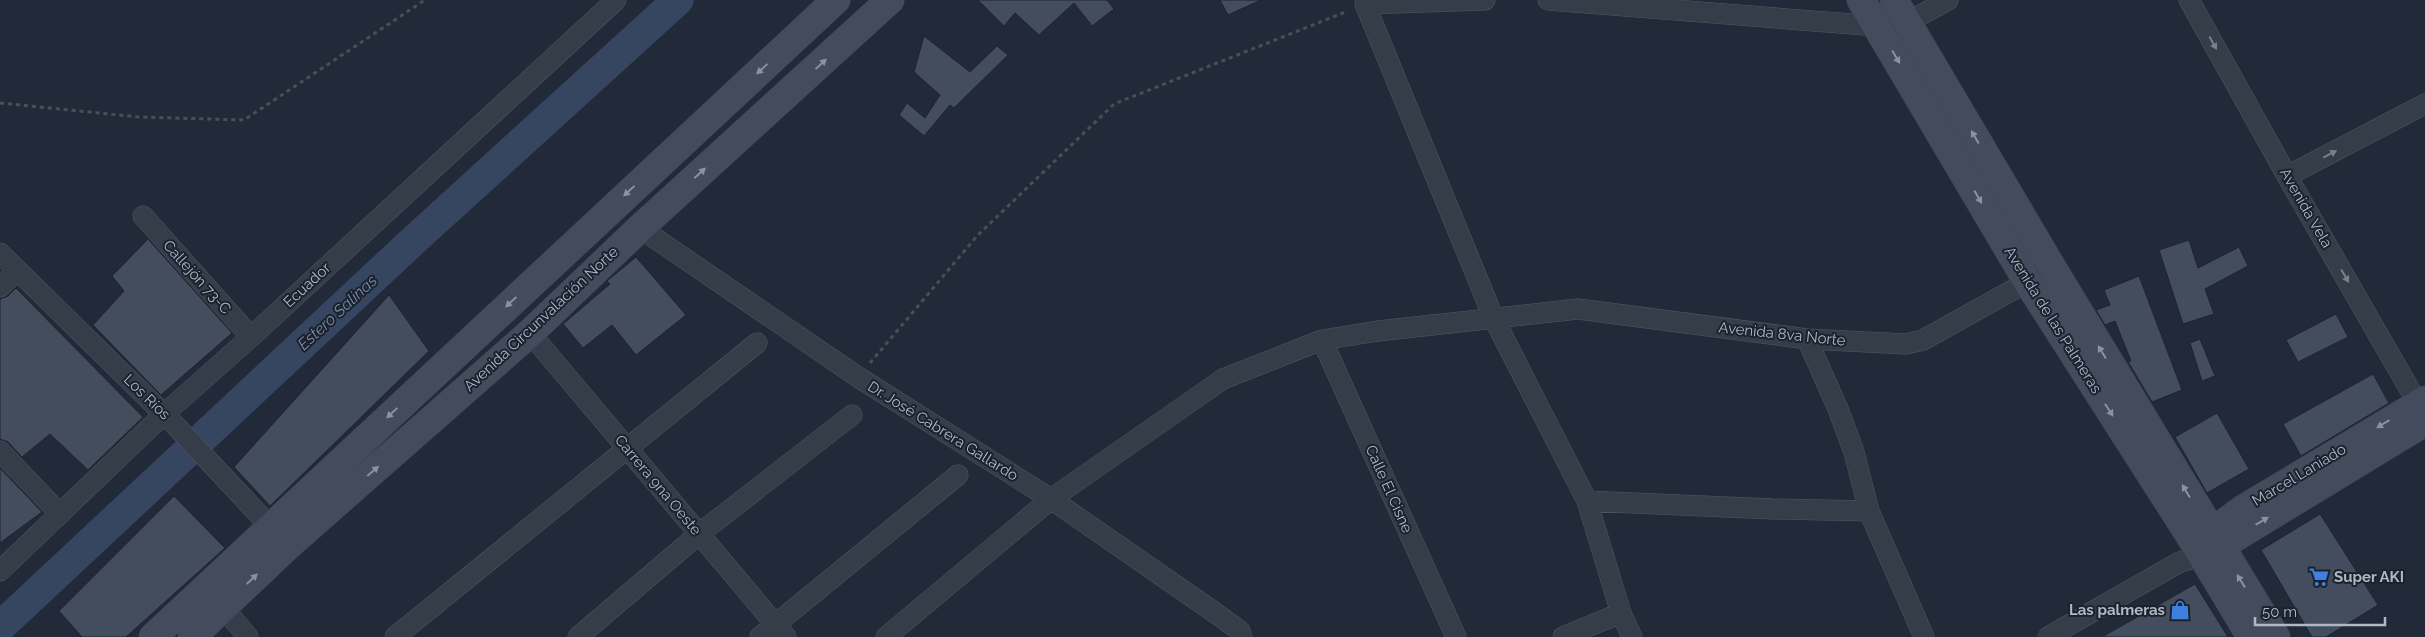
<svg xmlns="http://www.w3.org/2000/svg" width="2425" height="637" viewBox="0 0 2425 637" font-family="Raleway,sans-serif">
<rect width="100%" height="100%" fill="#222a39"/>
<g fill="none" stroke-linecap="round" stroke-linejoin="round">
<path stroke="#364560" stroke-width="31" d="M0 627 414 240 678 0"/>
</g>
<path fill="#434d5e" stroke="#1d2430" d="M978 0H1107L1114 9 1092 26 1074 3 1039 35 1015 13 1004 26Z
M1220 0H1261L1228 15Z
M924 36 970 72 997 46 1008 55 954 108 950 105 924 136 899 115 907 103 925 118 940 95 914 72Z
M148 239 232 333 161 395 93 325 124 291 112 276Z
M2189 240 2198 268 2239 247 2248 266 2205 289 2214 314 2183 324 2159 250Z
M636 257 686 315 636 355 612 325 583 348 563 324 610 284 607 281Z
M2139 276 2182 390 2152 402 2130 365 2128 362 2131 361 2115 321 2105 325 2096 310 2110 305 2104 290Z
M16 288 143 417 88 470 50 434 22 457 8 442 0 439V299L8 296Z
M389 295 429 351 270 506 234 467Z
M2336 314 2348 337 2298 362 2286 340Z
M2200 339 2215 376 2202 381 2190 343Z
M2373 374 2389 403 2301 456 2283 424Z
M2217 413 2249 469 2207 493 2175 437Z
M0 468 42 512 0 543Z
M174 496 225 548 126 637H82L59 611Z
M2320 514 2378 605 2326 637H2312L2261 550Z
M2195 584 2228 637H2102Z"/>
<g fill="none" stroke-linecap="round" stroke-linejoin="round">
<defs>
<path id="street" d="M1485 0 1365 4 1494 319 1587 501 1621 613 1632 637
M1548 0 1877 26 1908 22 1948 0
M2189 0 2287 176 2425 416
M2287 176 2425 104
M143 216 251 337
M640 228 858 377 1051 499 1214 612 1240 631 1242 637
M0 253 174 424 280 537
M0 287 16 271
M530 333 786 637
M1807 339 1838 409 1854 452 1869 511 1924 637
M1322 340 1456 637
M0 451 60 514
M1587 501 1773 509 1869 511
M0 571 164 414 251 337 616 0
M223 607 248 637
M395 637 757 343
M578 637 699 534 852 415
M760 637 958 475
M886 637 1051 499 1223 379 1322 340 1378 331 1578 309 1807 339 1906 344 1923 340 2038 276
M1563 637 1621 613
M2048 637 2180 562 2202 556"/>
<path id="secondary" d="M1861 0 2027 281 2195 544 2251 637
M1894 0 2053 269 2276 637
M2198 542 2243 509 2425 400
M2213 551 2425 422
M153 637 836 0
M192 637 289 545 530 333 640 228 890 0"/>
</defs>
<use href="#street" stroke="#505764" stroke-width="21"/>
<use href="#secondary" stroke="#3f4652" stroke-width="29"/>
<path stroke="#415357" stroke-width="3" stroke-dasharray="4 4" stroke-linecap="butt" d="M0 103 139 117 244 120 425 0
M870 363 977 236 1114 104 1348 11"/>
<use href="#street" stroke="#353d49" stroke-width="20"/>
<use href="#secondary" stroke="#444b5c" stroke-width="28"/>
</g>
<defs><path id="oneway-solid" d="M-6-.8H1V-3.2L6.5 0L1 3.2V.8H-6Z" transform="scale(1.25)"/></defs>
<g fill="#79808d">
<use href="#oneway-solid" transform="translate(2213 43) rotate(61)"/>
<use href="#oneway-solid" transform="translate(2330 154) rotate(-28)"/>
<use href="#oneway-solid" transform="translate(2345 276) rotate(60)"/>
</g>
<g fill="#8a91a0">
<use href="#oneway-solid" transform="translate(1896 57) rotate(59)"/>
<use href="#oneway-solid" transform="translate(821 64) rotate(-43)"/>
<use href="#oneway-solid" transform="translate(762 69) rotate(137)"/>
<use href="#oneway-solid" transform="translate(1975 137) rotate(-120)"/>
<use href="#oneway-solid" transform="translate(700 173) rotate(-42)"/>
<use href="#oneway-solid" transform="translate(629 191) rotate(137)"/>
<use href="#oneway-solid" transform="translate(1978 197) rotate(60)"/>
<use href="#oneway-solid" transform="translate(511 302) rotate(137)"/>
<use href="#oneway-solid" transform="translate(2102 352) rotate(-121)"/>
<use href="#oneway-solid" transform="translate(2109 410) rotate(57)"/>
<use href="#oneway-solid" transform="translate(392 413) rotate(137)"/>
<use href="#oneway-solid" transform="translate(2383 424) rotate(149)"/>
<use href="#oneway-solid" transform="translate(373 471) rotate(-41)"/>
<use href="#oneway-solid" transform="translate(2186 491) rotate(-121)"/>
<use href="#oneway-solid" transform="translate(2262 521) rotate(-31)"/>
<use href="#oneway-solid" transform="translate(252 579) rotate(-43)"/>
<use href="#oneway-solid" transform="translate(2241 581) rotate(-122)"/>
</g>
<defs>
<symbol id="supermarket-bare" viewBox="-9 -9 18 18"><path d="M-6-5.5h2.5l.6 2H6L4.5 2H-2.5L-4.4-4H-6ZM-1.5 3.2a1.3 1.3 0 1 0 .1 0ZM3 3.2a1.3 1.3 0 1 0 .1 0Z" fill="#3f7fe0" stroke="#1b222e" stroke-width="2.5" paint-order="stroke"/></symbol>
<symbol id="shop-bare" viewBox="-9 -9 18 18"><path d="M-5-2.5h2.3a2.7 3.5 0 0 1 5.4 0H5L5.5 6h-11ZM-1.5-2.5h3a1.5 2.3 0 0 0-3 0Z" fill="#3f7fe0" stroke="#1b222e" stroke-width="2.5" paint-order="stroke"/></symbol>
</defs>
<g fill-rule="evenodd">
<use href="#supermarket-bare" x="2305" y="563" width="28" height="28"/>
<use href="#shop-bare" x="2166" y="596" width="28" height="28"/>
</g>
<g text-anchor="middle" stroke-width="4" stroke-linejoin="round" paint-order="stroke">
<g font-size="15" fill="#b0b7c5" stroke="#1b222e">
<text transform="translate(2306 208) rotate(60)" y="5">Avenida Vela</text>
<text transform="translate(197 277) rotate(48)" y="5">Callejón 73-C</text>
<text transform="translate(307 285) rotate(-43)" y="5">Ecuador</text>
<text transform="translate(541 319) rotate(-43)" y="5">Avenida Circunvalación Norte</text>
<text transform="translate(2053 320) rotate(58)" y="5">Avenida de las Palmeras</text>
<text transform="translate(1782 334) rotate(6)" y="5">Avenida 8va Norte</text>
<text transform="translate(147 397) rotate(44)" y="5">Los Ríos</text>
<text transform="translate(943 431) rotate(32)" y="5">Dr. José Cabrera Gallardo</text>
<text transform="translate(2299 475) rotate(-31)" y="5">Marcel Laniado</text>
<text transform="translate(658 485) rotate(50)" y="5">Carrera 9na Oeste</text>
<text transform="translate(1389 489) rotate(66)" y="5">Calle El Cisne</text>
</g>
<g font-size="15" font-weight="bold" fill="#b0b7c5" stroke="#1b222e" text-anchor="start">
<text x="2334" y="582">Super AKI</text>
<text x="2165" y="615" text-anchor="end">Las palmeras</text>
</g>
<g font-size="16" font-style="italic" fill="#798dad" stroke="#1b222e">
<text transform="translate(337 312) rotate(-43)" y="6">Estero Salinas</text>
</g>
</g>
<path d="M2255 617v8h130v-8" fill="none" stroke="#b0b7c5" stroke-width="2.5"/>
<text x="2262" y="617" font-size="15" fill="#b0b7c5" stroke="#1b222e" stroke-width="4" paint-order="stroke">50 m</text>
</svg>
